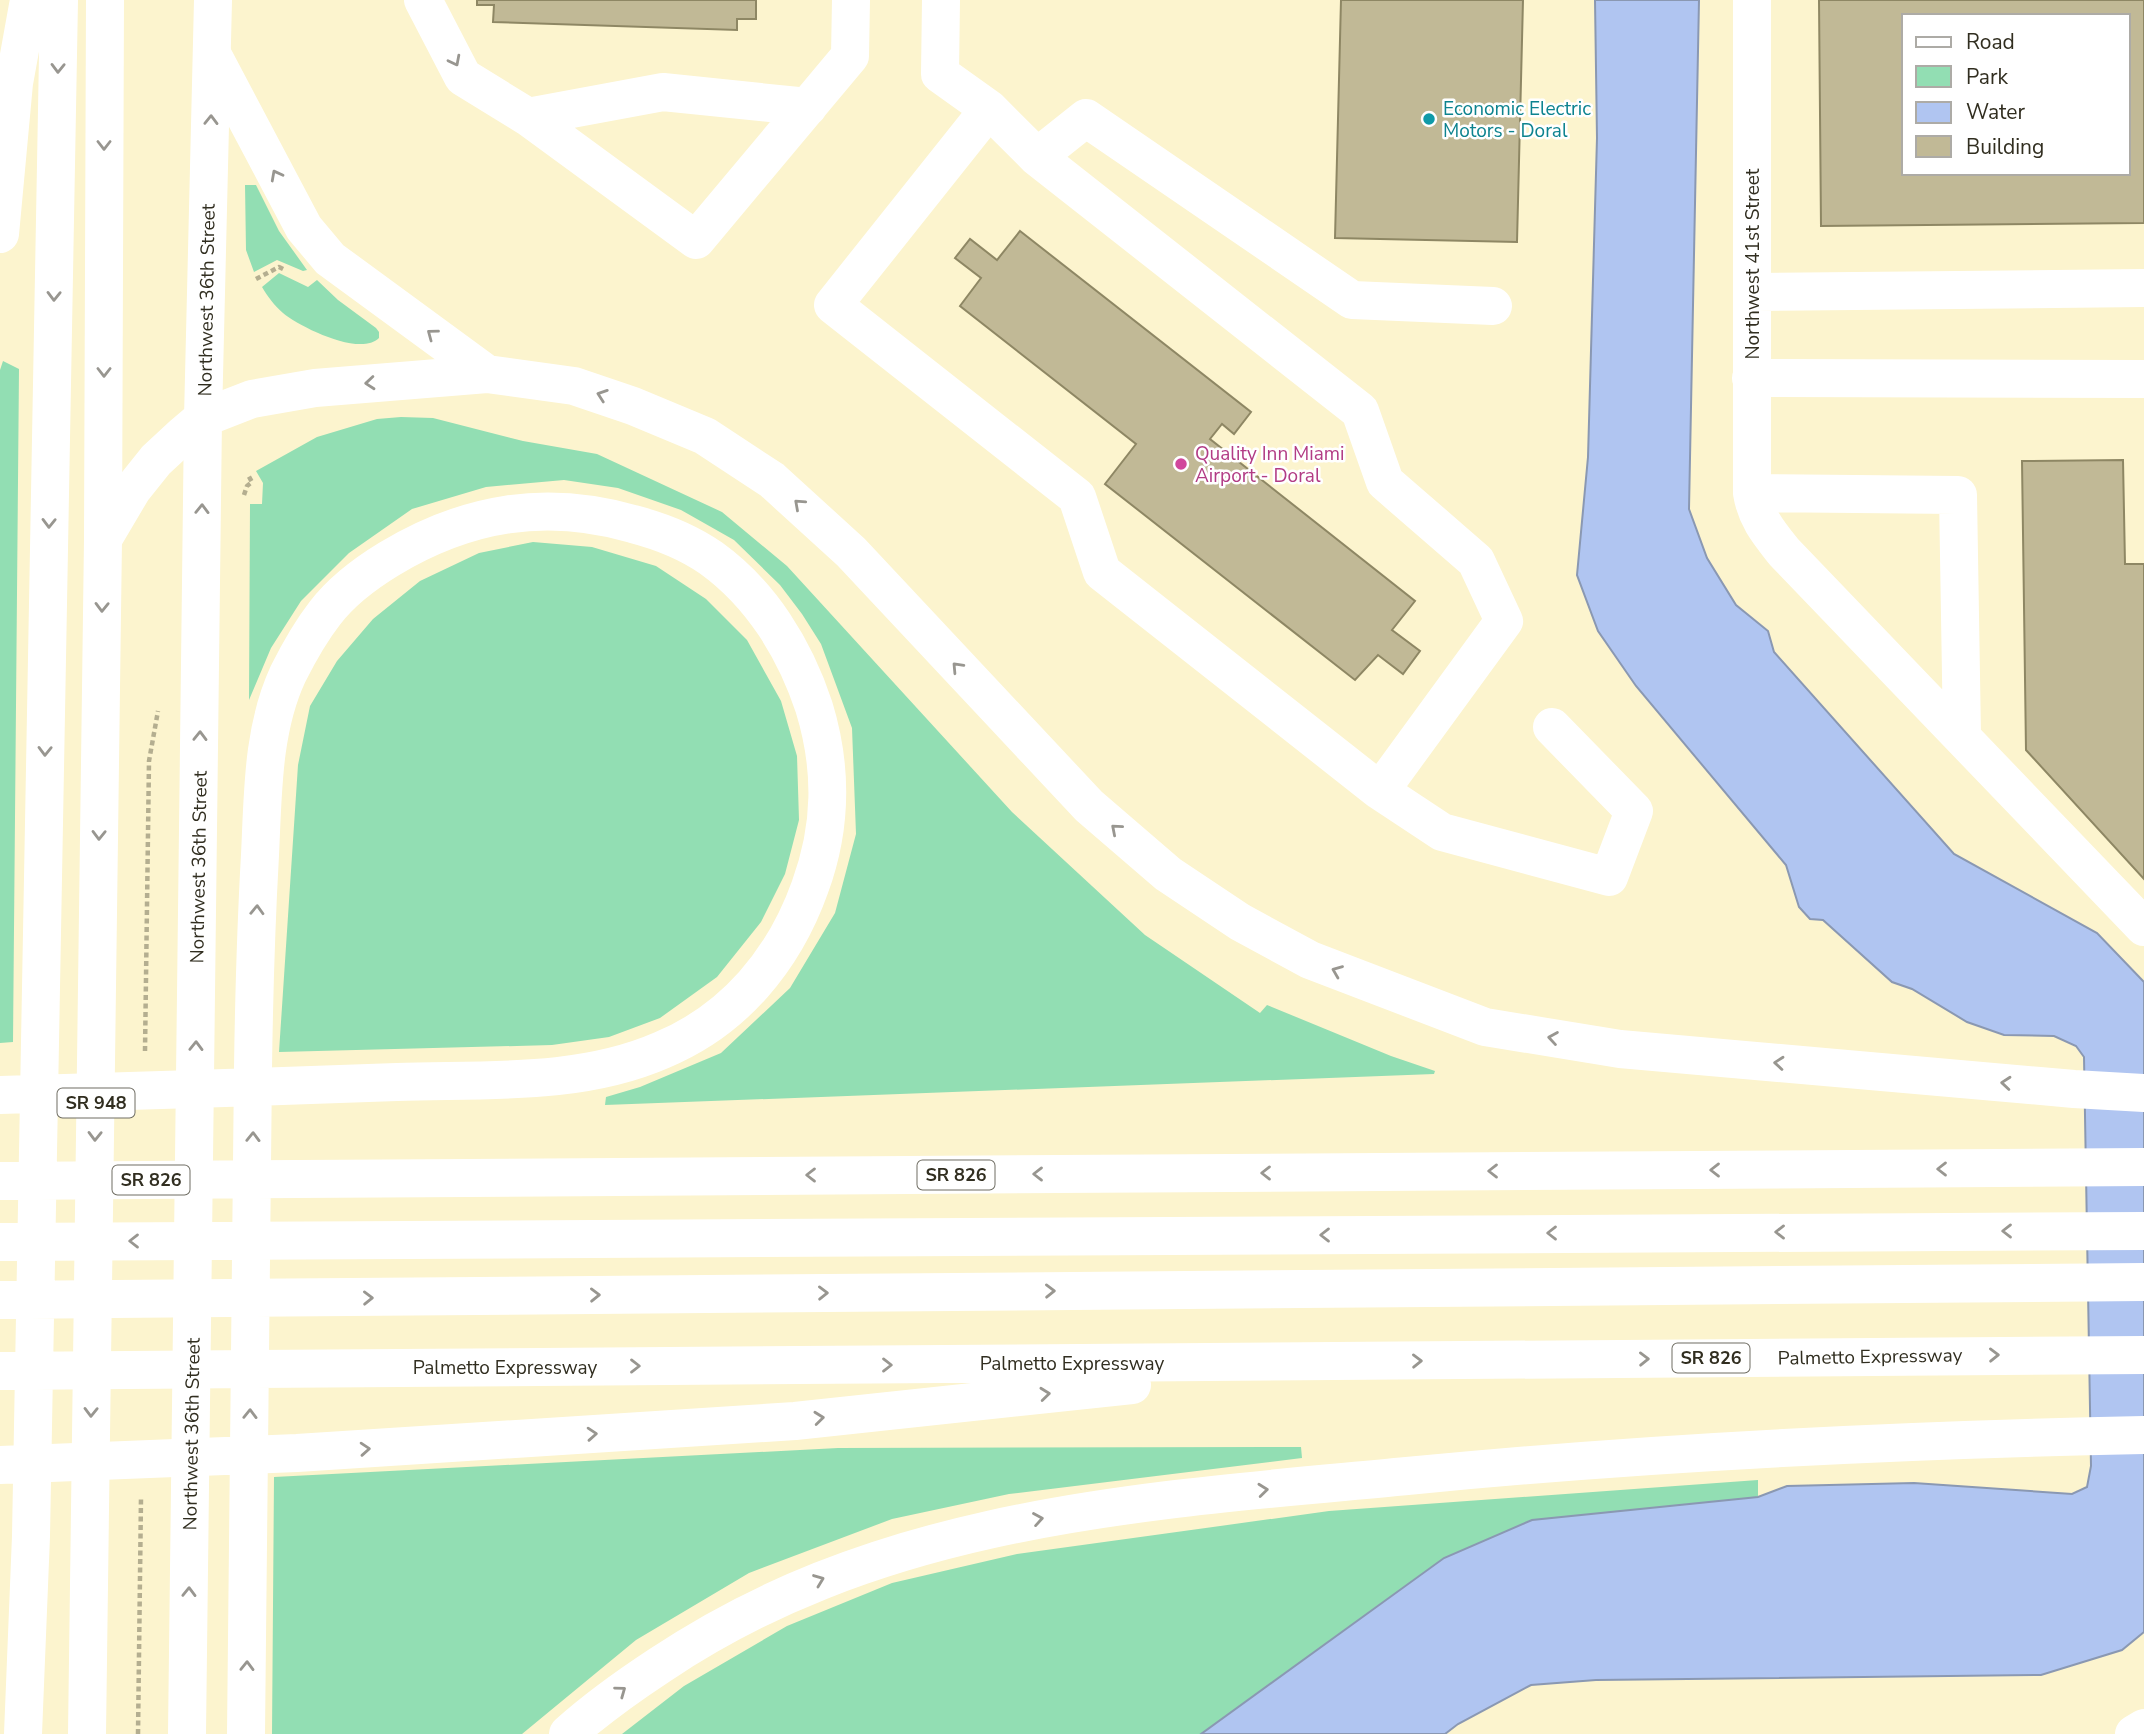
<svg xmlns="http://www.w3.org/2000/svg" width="2144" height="1734" viewBox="0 0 2144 1734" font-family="'Nunito Sans',sans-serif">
<rect width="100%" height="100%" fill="#fcf4ce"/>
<path fill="#92deb3" d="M245 185H256L279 231 307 270 303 271 277 260 254 272 246 250Z
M279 273 308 287 317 280 338 300 376 328 379 332V338C360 357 300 327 283 313 274 305 268 297 262 287Z
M3 361 19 369 13 1042 0 1043V370Z
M401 417 433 418 523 441 597 454 722 512 787 566 1012 812 1145 935 1260 1013 1267 1005 1391 1056 1435 1071 1434 1074 605 1105 606 1097 640 1087 721 1053 790 988 835 913 856 834 852 728 821 644 802 614 780 585 734 540 681 510 618 488 564 480 486 487 412 509 349 553 301 601 271 648 249 700 250 504H262L263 483 256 471 317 437 377 419Z
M533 542 592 547 656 566 706 599 747 640 781 701 797 756 799 820 785 874 761 922 717 977 660 1018 609 1037 552 1045 279 1052 298 765 310 706 337 661 373 619 420 581 479 553Z
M1301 1447 1302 1458 1009 1494 892 1519 749 1573 636 1640 522 1734H272L274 1477 838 1448Z
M1758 1480V1497L1532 1520 1444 1558 1201 1734H622L684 1686 787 1626 892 1583 1017 1554 1329 1511Z"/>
<path fill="#b0c5f1" stroke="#8a98b2" stroke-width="2" d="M1595 0H1699L1689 509 1707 558 1736 605 1768 631 1774 652 1954 854 2097 933 2144 982V1632L2122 1650 2041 1675 1596 1680 1531 1685 1458 1724 1445 1734H1201L1444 1558 1532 1520 1758 1497 1787 1486 1914 1483 2072 1494 2087 1487 2091 1466 2084 1057 2076 1046 2054 1036 2004 1035 1967 1022 1912 989 1892 982 1823 920 1810 919 1799 907 1786 865 1636 686 1598 631 1577 575 1588 457 1597 138Z"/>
<path fill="#c1b996" stroke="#8e8764" stroke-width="2" fill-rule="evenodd" d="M477 0H756V19H737V30L493 22 494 5H477Z
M1341 0H1523L1517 242 1335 238Z
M1819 0H2144V223L1821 226ZM1904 16H2128V173H1904Z
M1020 231 1251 412 1234 434 1222 424 1210 439 1415 601 1392 630 1420 651 1403 674 1378 655 1355 680 1105 484 1136 444 960 306 981 278 955 258 970 239 997 260Z
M2123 460 2125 564H2144V879L2026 750 2022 461Z"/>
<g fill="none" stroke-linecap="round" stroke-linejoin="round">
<path stroke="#b4ae90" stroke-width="4.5" stroke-dasharray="5 3.5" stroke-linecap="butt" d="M256 279 279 267 285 270
M244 495 247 486 252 482 248 475
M145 1051 149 761 158 711
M138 1734 141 1498"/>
<path stroke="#fff" stroke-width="38" d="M423 0 463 77 528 117
M941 0 940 74 989 109 1037 157 1360 411 1385 482 1476 561 1504 621 1380 791 1102 572 1077 497 833 305 989 109
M1752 0V493C1756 518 1769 533 1784 552L2144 927
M808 107 663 92 528 117 696 240 850 56 851 0
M1037 157 1086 118 1352 300 1493 306
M1754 292 2144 288
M1751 378 2144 379
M1752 493 1958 495 1962 736
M1380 791 1442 832 1609 877 1634 811 1552 727
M2134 1734 2144 1728"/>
<path stroke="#fff" stroke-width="38" d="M87 1734 103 539 105 0
M187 1734 203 418 213 0"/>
<path stroke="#fff" stroke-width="38" d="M212 54 304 228 330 259 487 374
M0 234 14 83 29 0
M103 539 132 490 156 460 183 435 203 418 252 399 315 388 487 374 574 386 633 406 705 436 772 480 851 552 1089 806 1168 874 1240 922 1310 960 1485 1027 1620 1049 2074 1089 2144 1093
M0 1095C132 1091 265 1087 397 1082 485 1079 580 1086 662 1050 734 1020 784 960 810 887 832 827 833 769 814 707 795 649 761 594 711 558 688 542 660 531 633 524 546 499 467 512 389 559 366 573 341 592 325 613 311 631 298 654 288 674 262 730 263 795 260 855 256 926 254 997 253 1068 251 1290 248 1512 246 1734
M0 1181 2144 1167
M0 1242 2144 1231
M0 1300 2144 1282
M0 1371 2144 1355
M0 1465 297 1453 795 1421 1132 1385
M23 1734 31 1536 59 0
M568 1734C597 1708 628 1686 660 1665 885 1514 1146 1501 1407 1476 1652 1452 1898 1440 2144 1435"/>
</g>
<defs><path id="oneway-chevron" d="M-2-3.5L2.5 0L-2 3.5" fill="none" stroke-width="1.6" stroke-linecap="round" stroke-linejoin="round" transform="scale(1.75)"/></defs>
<g stroke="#989690">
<use href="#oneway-chevron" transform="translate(455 61) rotate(63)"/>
<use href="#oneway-chevron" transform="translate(58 68) rotate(91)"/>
<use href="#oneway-chevron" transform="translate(211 120) rotate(-89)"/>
<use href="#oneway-chevron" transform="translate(104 145) rotate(90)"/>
<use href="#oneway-chevron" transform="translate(276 175) rotate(-118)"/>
<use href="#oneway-chevron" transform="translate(54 296) rotate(91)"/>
<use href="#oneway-chevron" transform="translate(432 334) rotate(-143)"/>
<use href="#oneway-chevron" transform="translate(104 372) rotate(90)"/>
<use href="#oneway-chevron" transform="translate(370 383) rotate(175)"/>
<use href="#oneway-chevron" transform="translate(602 395) rotate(-161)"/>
<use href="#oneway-chevron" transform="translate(799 504) rotate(-138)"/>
<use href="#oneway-chevron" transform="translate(202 509) rotate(-89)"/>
<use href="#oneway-chevron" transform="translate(49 523) rotate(91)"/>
<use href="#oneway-chevron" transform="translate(102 607) rotate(91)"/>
<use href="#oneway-chevron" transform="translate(957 667) rotate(-133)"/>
<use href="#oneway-chevron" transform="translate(200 736) rotate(-89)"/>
<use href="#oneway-chevron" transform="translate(45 751) rotate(91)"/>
<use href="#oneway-chevron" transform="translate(1116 829) rotate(-139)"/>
<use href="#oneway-chevron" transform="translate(99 835) rotate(91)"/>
<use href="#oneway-chevron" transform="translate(257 910) rotate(-88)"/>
<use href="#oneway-chevron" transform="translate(1337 971) rotate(-158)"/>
<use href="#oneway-chevron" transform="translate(1553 1038) rotate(-171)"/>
<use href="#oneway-chevron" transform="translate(196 1046) rotate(-89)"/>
<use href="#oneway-chevron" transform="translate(1779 1063) rotate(-175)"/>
<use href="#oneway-chevron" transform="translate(2006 1083) rotate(-175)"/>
<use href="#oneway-chevron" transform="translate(95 1136) rotate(91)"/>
<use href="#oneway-chevron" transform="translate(253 1137) rotate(-89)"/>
<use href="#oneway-chevron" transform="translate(1942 1169) rotate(180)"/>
<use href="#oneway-chevron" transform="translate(1715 1170) rotate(180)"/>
<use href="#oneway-chevron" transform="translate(1493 1171) rotate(180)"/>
<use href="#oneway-chevron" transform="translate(1266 1173) rotate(180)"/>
<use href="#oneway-chevron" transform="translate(1038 1174) rotate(180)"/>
<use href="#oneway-chevron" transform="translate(811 1175) rotate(180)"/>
<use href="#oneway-chevron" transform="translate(2007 1231) rotate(180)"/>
<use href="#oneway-chevron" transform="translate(1780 1232) rotate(180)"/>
<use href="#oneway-chevron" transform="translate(1552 1233) rotate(180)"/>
<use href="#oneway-chevron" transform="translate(1325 1235) rotate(180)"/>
<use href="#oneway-chevron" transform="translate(134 1241) rotate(180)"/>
<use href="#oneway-chevron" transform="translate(1050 1291) rotate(-1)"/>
<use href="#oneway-chevron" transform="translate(823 1293) rotate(-1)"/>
<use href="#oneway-chevron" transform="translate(595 1295) rotate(-1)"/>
<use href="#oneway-chevron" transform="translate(368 1298) rotate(-1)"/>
<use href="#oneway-chevron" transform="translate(1994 1355) rotate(-1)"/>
<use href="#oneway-chevron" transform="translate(1644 1359) rotate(-1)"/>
<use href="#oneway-chevron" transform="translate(1417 1361) rotate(-1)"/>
<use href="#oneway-chevron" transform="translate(887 1365)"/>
<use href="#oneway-chevron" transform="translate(635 1366)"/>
<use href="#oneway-chevron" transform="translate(1045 1394) rotate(-6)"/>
<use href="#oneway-chevron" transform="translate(91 1412) rotate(91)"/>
<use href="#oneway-chevron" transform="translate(250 1414) rotate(-89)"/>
<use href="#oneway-chevron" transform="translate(819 1418) rotate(-6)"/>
<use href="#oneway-chevron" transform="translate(592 1434) rotate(-4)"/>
<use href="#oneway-chevron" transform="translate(365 1449) rotate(-4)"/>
<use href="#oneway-chevron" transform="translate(1263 1490) rotate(-6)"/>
<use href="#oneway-chevron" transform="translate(1038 1519) rotate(-10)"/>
<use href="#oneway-chevron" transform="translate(819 1580) rotate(-21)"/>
<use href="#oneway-chevron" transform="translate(189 1592) rotate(-89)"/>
<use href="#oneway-chevron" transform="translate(247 1666) rotate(-89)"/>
<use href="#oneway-chevron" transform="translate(621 1691) rotate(-36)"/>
</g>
<circle fill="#0f9aa8" stroke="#fff" stroke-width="2.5" cx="1429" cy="119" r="7"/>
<circle fill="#d1479c" stroke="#fff" stroke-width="2.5" cx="1181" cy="464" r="7"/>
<g text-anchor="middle" stroke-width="5" stroke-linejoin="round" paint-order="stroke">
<g fill="#fff" stroke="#6f6d63" stroke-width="2">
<rect x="57.5" y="1088.5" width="77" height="29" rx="5"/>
<rect x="917.5" y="1160.5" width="77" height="29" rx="5"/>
<rect x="112.5" y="1165.5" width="77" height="29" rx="5"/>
<rect x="1672.5" y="1343.5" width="77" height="29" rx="5"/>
</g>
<g font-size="18" font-weight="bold" fill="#312e20">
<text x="96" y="1109">SR 948</text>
<text x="956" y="1181">SR 826</text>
<text x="151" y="1186">SR 826</text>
<text x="1711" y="1364">SR 826</text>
</g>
<g font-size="19" fill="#0d838f" stroke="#fff" text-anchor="start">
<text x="1443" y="115">Economic Electric<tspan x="1443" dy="22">Motors - Doral</tspan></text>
</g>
<g font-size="19" fill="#312e20" stroke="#fff">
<text transform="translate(1752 264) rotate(-90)" y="7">Northwest 41st Street</text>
<text transform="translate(206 300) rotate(-89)" y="7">Northwest 36th Street</text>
<text transform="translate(198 867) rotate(-89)" y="7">Northwest 36th Street</text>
<text transform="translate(1870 1356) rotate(-1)" y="7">Palmetto Expressway</text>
<text x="1072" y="1370">Palmetto Expressway</text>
<text x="505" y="1374">Palmetto Expressway</text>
<text transform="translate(191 1434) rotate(-89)" y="7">Northwest 36th Street</text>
</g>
<g font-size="19" fill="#b23c85" stroke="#fff" text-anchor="start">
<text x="1195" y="460">Quality Inn Miami<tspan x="1195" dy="22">Airport - Doral</tspan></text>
</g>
</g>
<rect x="1902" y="14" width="228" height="161" fill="#ffffff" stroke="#adaba6" stroke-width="2"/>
<rect x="1916" y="37" width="35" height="10" fill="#ffffff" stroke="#adaba6" stroke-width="2"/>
<text x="1966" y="49" font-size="21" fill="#312e20">Road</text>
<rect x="1916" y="66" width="35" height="21" fill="#92deb3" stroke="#adaba6" stroke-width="2"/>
<text x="1966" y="84" font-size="21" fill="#312e20">Park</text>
<rect x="1916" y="102" width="35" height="21" fill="#b0c5f1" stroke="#adaba6" stroke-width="2"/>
<text x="1966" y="119" font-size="21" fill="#312e20">Water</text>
<rect x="1916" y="136" width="35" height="21" fill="#c1b996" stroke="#adaba6" stroke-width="2"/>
<text x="1966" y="154" font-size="21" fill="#312e20">Building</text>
</svg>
